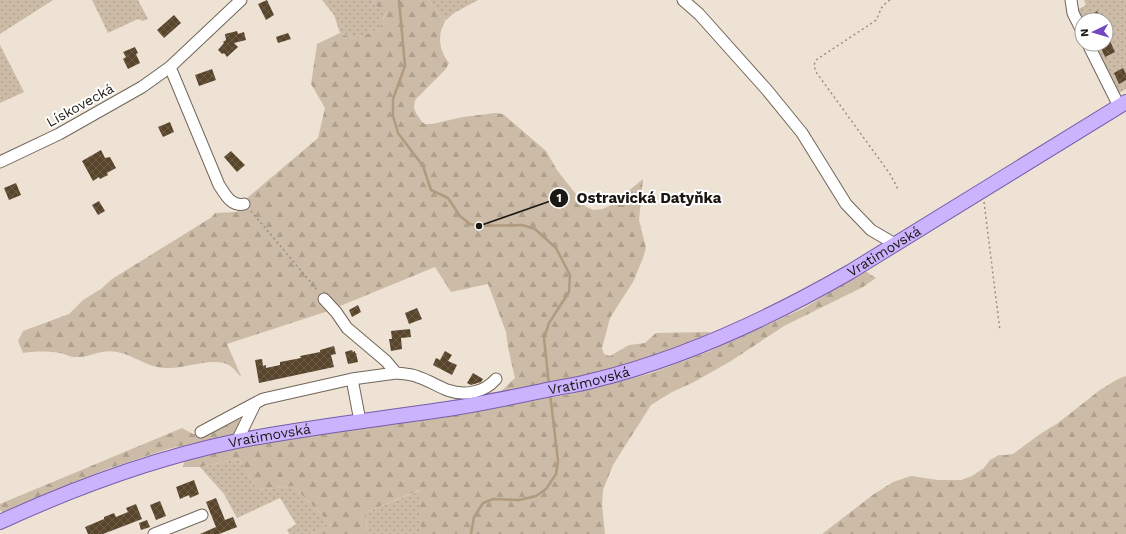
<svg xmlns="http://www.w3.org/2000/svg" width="1126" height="534" viewBox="0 0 1126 534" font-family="'Work Sans',sans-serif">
<defs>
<pattern id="grass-dots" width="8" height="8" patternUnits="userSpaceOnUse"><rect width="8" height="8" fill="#ccbba6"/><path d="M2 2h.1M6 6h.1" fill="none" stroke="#afa08e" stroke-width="1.8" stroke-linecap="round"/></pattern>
<pattern id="forest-firs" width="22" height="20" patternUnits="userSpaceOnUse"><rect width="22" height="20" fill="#ccbba6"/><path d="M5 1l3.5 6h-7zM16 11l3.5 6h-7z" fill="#afa08e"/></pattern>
<pattern id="building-cross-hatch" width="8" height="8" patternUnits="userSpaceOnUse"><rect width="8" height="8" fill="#59452c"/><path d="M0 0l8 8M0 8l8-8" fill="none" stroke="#6d5c48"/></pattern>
</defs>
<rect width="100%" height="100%" fill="#eee2d4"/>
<path fill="url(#grass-dots)" d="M0 0H53L0 34Z
M92 0H138L148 19 143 21 138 19 108 33Z
M322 0H372L378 8 387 9 379 29 355 39 340 33 334 15Z
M428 0H478L454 13 445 21Z
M1084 0H1126V89L1117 94 1092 44H1106V20H1082L1075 11 1086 5Z
M0 45 24 92 0 103Z
M239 459 258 490 293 486 332 525 310 534H289L287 530 296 524 280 498 237 518 224 494 200 467Z
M421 490V534H367L366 512Z"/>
<path fill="url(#forest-firs)" d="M372 0H428L445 21C437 36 439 50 449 63L446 69 415 100 414 108 416 113 422 122 425 124H432L463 117 495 113 503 114 546 151 557 170 585 206 593 210 603 209 611 205 643 179 639 220 646 248 643 258 633 282 610 318 602 348 604 354 610 356 629 345 645 343 656 333 710 332 702 340 648 359 592 374 496 396 515 378 508 347 506 332 488 284 451 292 435 267 328 311 227 344 241 376H240C235 370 231 365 224 363 205 359 185 369 166 368 148 368 134 355 117 352 100 349 92 357 78 357 71 358 66 354 60 353 48 351 35 351 23 353L18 341 23 331 69 314 83 300 101 289 112 279 212 217 215 213 237 212 240 204 318 138 325 108 311 84 317 44 340 33 355 39 379 29 387 10 378 8Z
M865 271 876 278 863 287 784 326 731 361 694 382 672 392 651 405 613 465 603 490 602 505 605 534H421L420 490 366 512 367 534H310L332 525 293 486 258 490 239 459 200 467H183L185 460 238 447 294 437 454 414 576 393 652 373 710 351 804 308Z
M1126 376V534H822L874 494 893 482 911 476 938 480H961L972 476 984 468 990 460 999 455H1006L1013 454 1040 434 1058 423 1100 390 1118 379Z
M238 416 240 418 238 431 234 434 168 449 110 468 69 484 4 514 0 510V504L182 428 193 434H199Z"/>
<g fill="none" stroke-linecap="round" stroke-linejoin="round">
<path stroke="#b19b7f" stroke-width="2.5" d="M399 0 405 66 393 99V116L398 133 423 166 431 190 448 198 460 216 470 224 479 226 522 225 535 229 556 248 570 275 569 292 549 323 544 338 549 385
M471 534 474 517 483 503 493 499 519 500 536 496 546 489 556 474 558 461 550 393"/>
</g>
<path fill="url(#building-cross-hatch)" d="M267 0 274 15 266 20 258 4Z
M1097 11 1102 20H1084V19Z
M174 15 181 23 164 38 157 30Z
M237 31 238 34 244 32 246 40 234 43 238 47 227 57 224 53 222 54 218 50 224 43 223 42 226 40 225 34Z
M288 33 291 39 278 43 276 37Z
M1110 41 1115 52 1105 57 1100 46 1106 44V43Z
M135 47 138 53 136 54 140 63 128 69 123 59 126 57 123 52Z
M1123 68 1126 74V80L1119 84 1114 73Z
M212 69 216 80 199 86 195 75Z
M170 122 174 132 163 137 158 127Z
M101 150 105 158 110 157 116 168 107 173 108 175 100 179 99 177 93 181 82 161Z
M231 151 245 165 237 172 224 157Z
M16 183 21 195 9 200 4 188Z
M99 201 105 211 98 215 92 205Z
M358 305 361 312 352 317 349 310Z
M417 308 422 319 409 324 405 313Z
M410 329 411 337 401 338 402 349 391 351 389 339H392L391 331Z
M334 346 336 354 331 355 334 367 259 383 255 360 262 359 263 366 266 365V368L280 365V362L301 358 300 356 320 352V350Z
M352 350 353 352 355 351V353H356L358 362 348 364 345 352Z
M445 351 452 355 448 361 457 365 452 375 433 365 436 358 440 360Z
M473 373 483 379 481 382 471 385 467 383Z
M194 480 199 494 190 498 189 495 180 499 176 487Z
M216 498 225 520 233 517 237 527 219 534H200L216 527 206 502Z
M160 501 166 516 156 520 150 505Z
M136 504 142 519 103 534H88L85 527 104 519V517L114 513 116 517 128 512 126 508Z
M147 520 150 527 141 530 139 523Z"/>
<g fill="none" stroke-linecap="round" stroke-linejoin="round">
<defs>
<path id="minor" d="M683 0 699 14 767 90 802 133 846 204 871 230 895 244
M1071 0 1073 13 1082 31
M1088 44 1119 106
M170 67 219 185C225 194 231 207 244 204
M0 162 59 134 142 87 170 67 241 0
M324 299 336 312 347 328 386 361 396 373C404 374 411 374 418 377 428 380 437 386 447 390 464 396 484 393 496 379
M352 379 360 421
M201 432 263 399 352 379 396 373
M237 441 255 404
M154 534 202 515"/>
<g id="major">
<path id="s1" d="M0 522C76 487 155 458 237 441 309 427 382 419 454 408 484 403 513 397 542 391 560 387 578 385 595 380 685 358 770 318 850 272L1126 102"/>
</g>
</defs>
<use href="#minor" stroke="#70665a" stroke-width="13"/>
<use href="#major" stroke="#775cab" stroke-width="16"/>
<path stroke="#978f84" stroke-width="1.5" stroke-dasharray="2 3" stroke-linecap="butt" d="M890 0C878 8 882 11 875 21L816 60 814 65 816 72 890 174 899 191
M984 202 1000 331
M251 211 318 291"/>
<use href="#minor" stroke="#fff" stroke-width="11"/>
<use href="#major" stroke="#cbb3fe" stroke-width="14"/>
</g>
<g text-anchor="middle" stroke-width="4" stroke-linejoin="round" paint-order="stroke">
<g font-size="14" fill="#1b1712" stroke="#fff">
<text transform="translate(80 105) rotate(-29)" y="5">Lískovecká</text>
<text dy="5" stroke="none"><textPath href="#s1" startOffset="932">Vratimovská</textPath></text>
<text dy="5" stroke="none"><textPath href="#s1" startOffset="608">Vratimovská</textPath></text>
<text dy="5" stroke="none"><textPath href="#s1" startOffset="284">Vratimovská</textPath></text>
</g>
</g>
<path fill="none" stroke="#1b1712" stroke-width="1.5" d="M479 226L559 198"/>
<g fill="#1b1712" stroke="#fff" stroke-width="1.5">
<circle cx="479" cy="226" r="4"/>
<circle cx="559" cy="198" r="10"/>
</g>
<g font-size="12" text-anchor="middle" font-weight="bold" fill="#fff">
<text x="559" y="202">1</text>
</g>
<g font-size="15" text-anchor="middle" font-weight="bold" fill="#1b1712" stroke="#fff" stroke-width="4" stroke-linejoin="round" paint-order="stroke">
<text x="649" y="203">Ostravická Datyňka</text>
</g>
<g transform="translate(1094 32) rotate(265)"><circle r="19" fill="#ffffff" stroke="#a4a2a0"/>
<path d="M0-3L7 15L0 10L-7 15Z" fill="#7247bf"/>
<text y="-6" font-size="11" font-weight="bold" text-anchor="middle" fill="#1b1712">N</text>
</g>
</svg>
